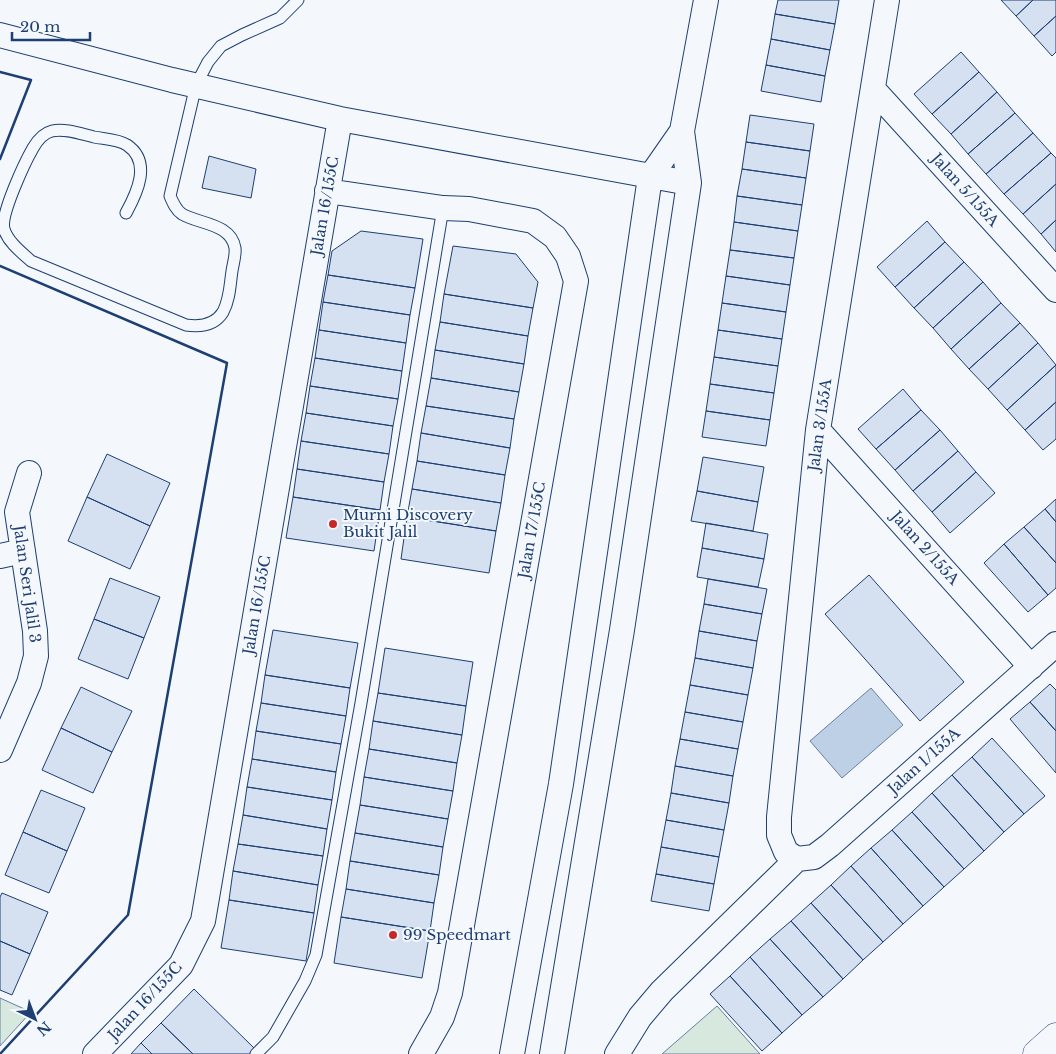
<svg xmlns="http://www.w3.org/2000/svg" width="1056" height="1054" viewBox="0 0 1056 1054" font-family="'Libre Baskerville',serif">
<rect width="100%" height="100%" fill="#f4f7fb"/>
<path fill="#d7e8df" stroke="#687fa3" d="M0 998 31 1012 0 1046Z
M717 1006 760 1054H662Z"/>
<path fill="#bed0e5" stroke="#687fa3" d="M871 688 903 725 842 778 810 741Z"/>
<path fill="#d5e0f0" stroke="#1d3f73" d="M778 0H839L835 24 775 14Z
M1001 0H1033L1016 16Z
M1033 0H1056V16L1034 36 1016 16Z
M775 14 835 24 830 50 771 39Z
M1056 16V52L1052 56 1034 36Z
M771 39 830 50 825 76 766 65Z
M961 52 979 72 932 114 914 94Z
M766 65 825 76 821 102 761 91Z
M979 72 997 92 951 134 932 114Z
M997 92 1015 113 968 154 951 134Z
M1015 113 1033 133 986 174 968 154Z
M750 115 814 124 810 151 746 142Z
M1033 133 1051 153 1004 194 986 174Z
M746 142 810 151 806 178 742 169Z
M1051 153 1056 158V184L1023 214 1004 194Z
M209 156 256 169 251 198 202 188Z
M742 169 806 178 802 205 737 196Z
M1056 184V220L1041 234 1023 214Z
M737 196 802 205 798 231 734 222Z
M1056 220V252L1041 234Z
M927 221 945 242 895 287 877 267Z
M734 222 798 231 794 258 730 250Z
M361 231 423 239 415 288 328 275 332 251Z
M945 242 964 262 914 308 895 287Z
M453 246 516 254 538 282 533 308 444 294Z
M730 250 794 258 790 285 726 276Z
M964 262 983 282 933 328 914 308Z
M328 275 415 288 410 315 323 302Z
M726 276 790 285 786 312 722 303Z
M983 282 1001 303 951 349 933 328Z
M444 294 533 308 528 336 440 322Z
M323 302 410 315 406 343 319 330Z
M722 303 786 312 782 339 718 330Z
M1001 303 1020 323 969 369 951 349Z
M440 322 528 336 524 364 435 350Z
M1020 323 1038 343 988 389 969 369Z
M319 330 406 343 402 371 315 358Z
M718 330 782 339 778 366 714 357Z
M1038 343 1056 365 1007 410 988 389Z
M435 350 524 364 519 392 431 378Z
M714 357 778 366 774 393 710 384Z
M315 358 402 371 398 399 310 386Z
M1056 365V402L1025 430 1007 410Z
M431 378 519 392 514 419 426 406Z
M710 384 774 393 770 420 706 411Z
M310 386 398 399 393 426 306 413Z
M903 389 921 410 876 449 858 429Z
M1056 402V439L1043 450 1025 430Z
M426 406 514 419 510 448 421 433Z
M921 410 940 430 895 470 876 449Z
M706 411 770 420 766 446 702 437Z
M306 413 393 426 389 454 301 441Z
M940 430 958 451 913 491 895 470Z
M421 433 510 448 505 475 417 461Z
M301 441 389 454 384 482 297 469Z
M958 451 976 472 932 512 913 491Z
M107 454 170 483 150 526 87 497Z
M703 457 764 467 758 502 697 491Z
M417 461 505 475 501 503 412 489Z
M297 469 384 482 380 510 293 497Z
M976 472 995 493 950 533 932 512Z
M412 489 501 503 496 531 407 517Z
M697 491 758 502 753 531 691 521Z
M87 497 150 526 130 569 68 541Z
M293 497 380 510 374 551 286 538Z
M1056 499V522L1045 509Z
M1045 509 1056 522V563L1024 527Z
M407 517 496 531 489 573 401 559Z
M706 523 768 534 764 559 702 548Z
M1024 527 1056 563V588L1048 595 1004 544Z
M1004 544 1048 595 1028 612 984 563Z
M702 548 764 559 758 587 697 577Z
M869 575 964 682 920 721 825 614Z
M110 578 160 597 144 638 94 619Z
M708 579 767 589 762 614 704 604Z
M704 604 762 614 757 641 699 631Z
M94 619 144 638 128 679 78 659Z
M273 630 358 643 350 688 265 675Z
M699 631 757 641 753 668 695 658Z
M385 648 473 662 466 706 378 693Z
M695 658 753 668 748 695 690 685Z
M265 675 350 688 346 716 261 703Z
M1050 684 1056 690V731L1030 702Z
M690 685 748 695 743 722 685 712Z
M81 687 132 711 112 752 61 728Z
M378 693 466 706 462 735 373 721Z
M1030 702 1056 731V773L1010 719Z
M261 703 346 716 341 744 256 731Z
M685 712 743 722 738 749 680 739Z
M373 721 462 735 457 763 369 749Z
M61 728 112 752 93 793 42 770Z
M256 731 341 744 336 772 252 759Z
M992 738 1045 796 1024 814 972 757Z
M680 739 738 749 733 776 675 766Z
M369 749 457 763 453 791 364 777Z
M972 757 1024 814 1004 832 952 775Z
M252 759 336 772 332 800 247 787Z
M675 766 733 776 729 803 671 793Z
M952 775 1004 832 984 851 932 793Z
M364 777 453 791 448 819 360 805Z
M247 787 332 800 327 829 243 815Z
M41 790 85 808 67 851 23 832Z
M671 793 729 803 724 830 666 820Z
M932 793 984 851 964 869 912 812Z
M360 805 448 819 443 847 355 833Z
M912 812 964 869 944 887 892 830Z
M243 815 327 829 323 856 238 844Z
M666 820 724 830 719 857 661 847Z
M892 830 944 887 923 906 871 848Z
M23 832 67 851 49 893 5 875Z
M355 833 443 847 439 875 350 861Z
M238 844 323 856 318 885 233 871Z
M661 847 719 857 714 884 656 874Z
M871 848 923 906 903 924 851 866Z
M350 861 439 875 434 903 346 889Z
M851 866 903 924 883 942 831 885Z
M233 871 318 885 314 913 229 900Z
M656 874 714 884 709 911 651 901Z
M831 885 883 942 863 960 811 903Z
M346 889 434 903 430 931 341 917Z
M2 893 48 912 30 954 0 941V897Z
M229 900 314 913 306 961 221 948Z
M811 903 863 960 843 979 791 921Z
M341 917 430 931 422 978 334 963Z
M791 921 843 979 823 997 770 939Z
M770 939 823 997 802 1015 750 957Z
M0 941 30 954 12 995 0 990Z
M750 957 802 1015 782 1033 730 976Z
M730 976 782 1033 762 1051 710 994Z
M194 989 256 1050 252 1054H193L161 1023Z
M161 1023 193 1054H152L141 1043Z
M141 1043 152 1054H131Z"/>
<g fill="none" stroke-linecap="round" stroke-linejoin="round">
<defs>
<path id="lane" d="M126 213C137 193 152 162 127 145 118 139 104 139 94 137 81 134 65 128 52 131 44 133 37 141 33 148 25 162 0 215 4 229 8 242 21 252 31 261L186 325C200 327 215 325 223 312 230 299 230 284 232 271 233 264 236 255 235 248 231 223 198 224 182 214 176 210 173 203 170 196L196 85 208 62 221 46 242 35 280 18 298 0
M256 1054 273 1037 305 981 316 955 361 703 443 208"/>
<path id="street" d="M887 0 818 430 779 817V835L786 852 797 859 814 857 830 845 1056 644
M0 35 172 80 340 119 689 183
M873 89 1056 290
M327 191 443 208 469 209 533 221 555 237 568 256 576 281 450 993 442 1017 421 1054
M818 430 1031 667
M0 556 23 551
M0 750 29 683 36 656 35 631 17 512 29 473
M95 1054 181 965 203 921 340 119
M512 1054 561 784 650 177 682 131
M552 1054 622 630 689 183 682 131 706 0
M617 1054 640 1017 662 991 797 859"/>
<path id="secondary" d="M1037 1054 1056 1037"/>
</defs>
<use href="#lane" stroke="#1d3f73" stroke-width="13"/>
<use href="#street" stroke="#1d3f73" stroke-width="26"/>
<use href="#secondary" stroke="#1d3f73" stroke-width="29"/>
<use href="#lane" stroke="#f4f7fb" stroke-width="11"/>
<use href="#street" stroke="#f4f7fb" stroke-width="24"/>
<use href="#secondary" stroke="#f4f7fb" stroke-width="28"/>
<path stroke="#1d3f73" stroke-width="2.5" d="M0 72 31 80 0 159
M0 266 227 363 128 915 0 1054"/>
</g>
<g fill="#c62828" stroke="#f4f7fb" stroke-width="2">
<circle cx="333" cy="524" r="5"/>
<circle cx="393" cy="935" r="5"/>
</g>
<g text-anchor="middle" stroke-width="4" stroke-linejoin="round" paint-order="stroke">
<g font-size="15" fill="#1d3f73" stroke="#f4f7fb">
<text transform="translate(965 190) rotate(48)" y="5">Jalan 5/155A</text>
<text transform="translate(325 206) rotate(-80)" y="5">Jalan 16/155C</text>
<text transform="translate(820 425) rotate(-82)" y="5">Jalan 3/155A</text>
<text transform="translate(532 530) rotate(-80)" y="5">Jalan 17/155C</text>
<text transform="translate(925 548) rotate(48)" y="5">Jalan 2/155A</text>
<text transform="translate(27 584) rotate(82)" y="5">Jalan Seri Jalil 3</text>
<text transform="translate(257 605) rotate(-80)" y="5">Jalan 16/155C</text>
<text transform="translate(924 761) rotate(-42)" y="5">Jalan 1/155A</text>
<text transform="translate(145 1001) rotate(-47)" y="5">Jalan 16/155C</text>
</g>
<g font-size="15" fill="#1d3f73" stroke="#f4f7fb" text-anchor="start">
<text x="343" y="520">Murni Discovery<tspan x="343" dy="17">Bukit Jalil</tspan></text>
<text x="403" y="940">99 Speedmart</text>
</g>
</g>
<g transform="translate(35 1019) rotate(138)" stroke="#f4f7fb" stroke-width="4" paint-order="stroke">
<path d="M0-4L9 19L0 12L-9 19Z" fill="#1d3f73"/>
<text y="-8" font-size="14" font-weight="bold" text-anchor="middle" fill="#1d3f73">N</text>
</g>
<path d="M12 32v8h78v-8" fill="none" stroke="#1d3f73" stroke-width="2.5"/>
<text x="20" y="32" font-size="15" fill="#1d3f73" stroke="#f4f7fb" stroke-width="4" paint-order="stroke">20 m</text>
</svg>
